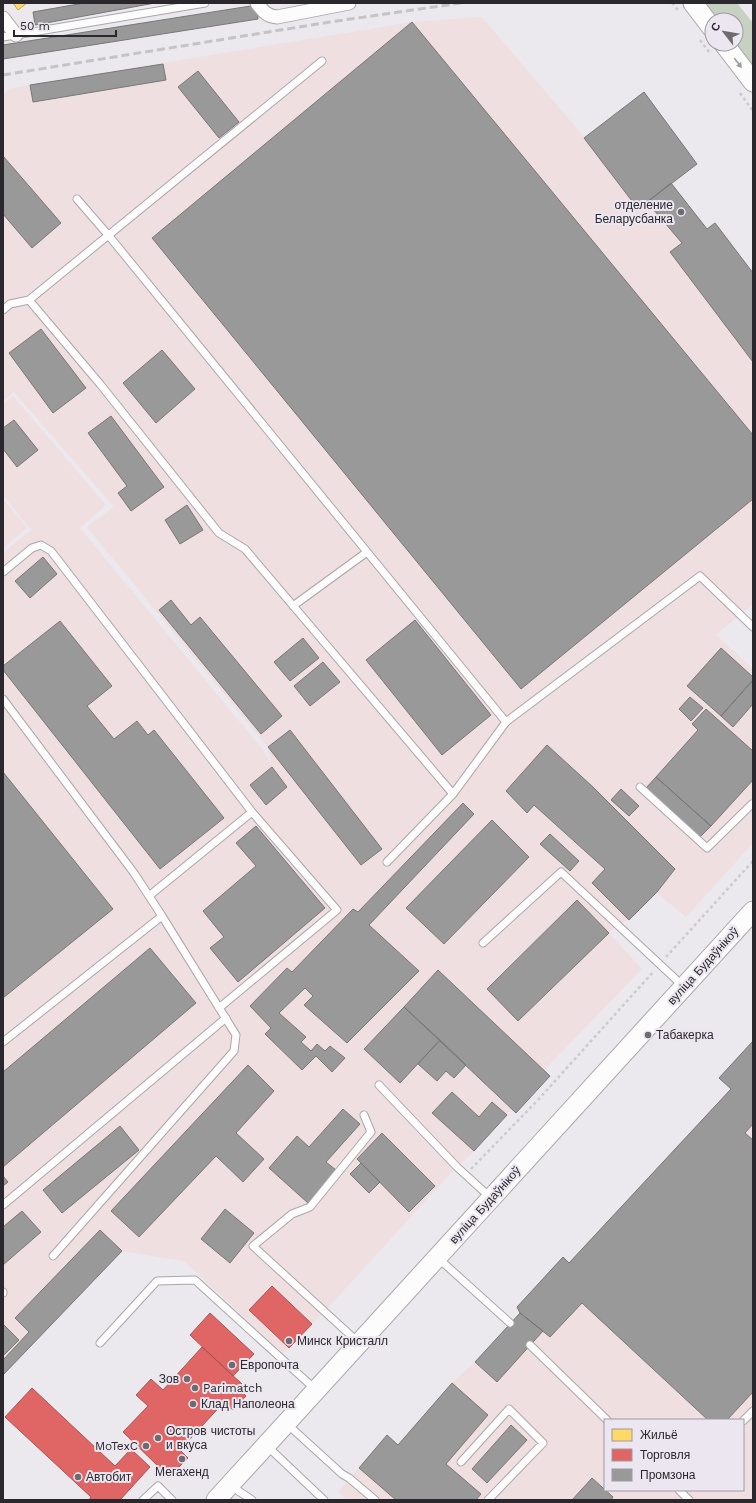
<svg xmlns="http://www.w3.org/2000/svg" width="756" height="1503" viewBox="0 0 756 1503" font-family="'Work Sans',sans-serif">
<rect width="100%" height="100%" fill="#ebe8ee"/>
<path fill="#efdfe0" fill-rule="evenodd" d="M482 17 584 137 644 92 697 164 672 184 707 229 716 222 753 272V604L716 635 753 669V843L686 917 657 893 629 920 617 924 609 933 642 969 544 1070 550 1076 516 1113 512 1109 474 1151 449 1175 324 1312 283 1353 184 1261 122 1251 3 1375V553L31 530 3 495V405L13 396 106 505 80 528 263 750 271 765 268 747 87 527 114 507 14 392 3 401V95L10 89 30 85 412 22Z
M3 499 27 528 3 548Z
M753 1041V1500H347L338 1492 387 1435 398 1445 452 1383 475 1362 519 1313 517 1307 563 1257 570 1262 730 1089 719 1078ZM605 1420H743V1490H605Z"/>
<path fill="#c6d1c1" d="M703 3H737L753 23V68L734 44H736V20H716Z"/>
<path fill="#ffd966" stroke="#bfa455" d="M13 3H27L18 10Z"/>
<path fill="#e06666" stroke="#a95355" d="M272 1286 312 1324 289 1348 249 1310Z
M210 1313 254 1354 233 1376 190 1335Z
M202 1347 242 1384 238 1388 246 1396 233 1410 224 1402 180 1450 188 1458 172 1474 165 1467 162 1470 123 1432 148 1406 136 1395 151 1379 163 1390Z
M32 1388 115 1466 131 1449 150 1467 120 1500H89L91 1497 5 1417Z"/>
<path fill="#999" stroke="#787778" d="M84 3H155L35 25 33 12Z
M257 5 258 19 3 59V45Z
M412 22 753 435V499L521 689 152 238Z
M163 64 166 80 33 102 30 85Z
M198 71 239 122 219 138 178 87Z
M644 92 697 164 638 209 584 138Z
M3 156 61 223 32 248 3 214Z
M671 183 707 229 715 223 753 273V362L670 252 682 243 647 202Z
M41 329 86 388 53 413 9 353Z
M162 350 195 389 156 423 123 383Z
M111 416 164 487 131 511 118 493 127 486 88 433Z
M14 420 38 450 17 467 3 449V428Z
M187 505 203 530 180 544 165 520Z
M43 557 57 574 30 598 15 581Z
M171 600 191 625 200 617 282 716 261 734 159 610Z
M415 620 491 715 442 755 366 660Z
M60 621 112 686 87 706 114 739 137 721 148 735 154 730 224 818 160 869 3 670V666Z
M303 638 319 658 290 681 274 662Z
M721 648 753 677V680L721 716 687 686Z
M323 662 340 682 310 706 294 686Z
M753 680V704L733 727 721 716Z
M690 697 703 708 691 721 679 709Z
M706 709 753 751V780L711 826 656 777 698 730 692 724Z
M290 730 382 849 361 865 268 747Z
M547 745 593 787 675 869 657 892 629 920 592 883 605 869 534 805 527 813 506 791Z
M272 767 287 787 266 805 250 785Z
M3 772 113 909 3 998Z
M656 777 711 826 700 837 646 788Z
M621 789 639 806 629 816 611 800Z
M463 803 474 814 369 925 419 971 347 1043 304 1005 313 996 305 988 279 1013 306 1037 301 1042 311 1051 317 1044 325 1051 330 1046 345 1058 332 1072 316 1056 302 1070 265 1034 271 1028 250 1006 287 968 292 972 353 909 358 912Z
M492 820 529 857 444 944 406 908Z
M256 826 325 908 238 982 210 948 224 937 203 911 256 866 236 843Z
M550 834 579 861 570 871 540 844Z
M577 900 609 933 518 1021 487 989Z
M150 948 196 1003 3 1167V1072Z
M438 970 550 1076 516 1113 404 1007Z
M404 1007 440 1040 400 1083 364 1049Z
M440 1040 466 1065 454 1078 446 1071 437 1081 418 1064Z
M753 1041V1124L745 1133 753 1140V1392L727 1420H708L582 1303 550 1337 520 1313 517 1307 563 1257 569 1263 731 1089 719 1078Z
M248 1065 274 1091 236 1133 264 1159 243 1182 216 1156 139 1237 111 1211Z
M452 1092 479 1117 492 1102 507 1115 474 1151 432 1113Z
M343 1109 360 1124 326 1162 336 1170 308 1203 269 1168 297 1136 309 1147Z
M120 1126 139 1150 62 1213 43 1190Z
M382 1133 435 1186 409 1212 357 1159Z
M361 1163 380 1182 369 1193 350 1174Z
M3 1176 8 1182 3 1186Z
M225 1209 254 1233 230 1263 201 1239Z
M22 1211 41 1232 3 1265V1227Z
M100 1230 122 1251 3 1375V1360L29 1332 15 1318Z
M520 1313 543 1331 497 1382 475 1362Z
M3 1324 19 1340 3 1356Z
M452 1383 488 1415 446 1464 481 1494 476 1500H396L359 1468 387 1435 398 1445Z
M511 1425 527 1440 487 1483 472 1469Z
M592 1478 613 1497 611 1500H572Z"/>
<g fill="none" stroke-linecap="round" stroke-linejoin="round">
<defs>
<path id="service" d="M3 37 205 3
M77 199 109 236 506 722
M29 300 100 384 219 533 245 549 453 794
M3 310 10 304 29 300 322 61
M3 572 32 548 41 545 51 551 252 812 337 910 219 1008
M293 606 367 552
M3 699 134 873 162 916 3 1042
M640 787 707 848 752 804 753 805
M387 862 453 794 506 722 700 576 753 627
M149 896 252 812
M483 943 561 872 683 986
M379 1085 457 1167 491 1198
M3 1205 226 1018
M53 1256 234 1051 236 1035 162 916
M438 1258 510 1323
M3 1292V1293
M100 1343 157 1281 195 1280 316 1390
M359 1343 253 1246 292 1214 310 1207 371 1132 364 1115
M530 1345 607 1420
M743 1421 753 1411
M286 1423 342 1474 349 1478 375 1500
M266 1445 324 1500
M461 1462 509 1409 543 1443 488 1500
M231 1486 252 1500
M679 1490 689 1500
M143 1500 158 1486 172 1500"/>
<path id="minor" d="M257 3C263 11 266 16 277 17L349 3
M3 18 16 35"/>
<path id="secondary" d="M693 3 712 28
M724 44 753 82
M216 1500 753 911"/>
</defs>
<use href="#service" stroke="#aaa7ab" stroke-width="9"/>
<use href="#minor" stroke="#aaa7ab" stroke-width="15"/>
<use href="#secondary" stroke="#aaa7ab" stroke-width="21"/>
<path stroke="#cccacc" stroke-width="2.5" stroke-dasharray="3 3" stroke-linecap="butt" d="M672 3 678 10
M700 40 709 52
M740 93 753 111
M666 957 753 861
M471 1169 538 1100 654 971"/>
<use href="#service" stroke="#fcfcfc" stroke-width="7"/>
<use href="#minor" stroke="#fcfcfc" stroke-width="13"/>
<use href="#secondary" stroke="#fcfcfc" stroke-width="19"/>
<path stroke="#c5c4c5" stroke-width="3" stroke-dasharray="8 4" stroke-linecap="butt" d="M3 75 330 22 461 3"/>
</g>
<defs><path id="oneway-solid" d="M-6-.8H1V-3.2L6.5 0L1 3.2V.8H-6Z"/></defs>
<use fill="#9e9d9e" href="#oneway-solid" transform="translate(738 63) rotate(53)"/>
<g fill="#6e6b70" stroke="#ebe6f0" stroke-width="1.5">
<circle cx="681" cy="212" r="4"/>
<circle cx="648" cy="1035" r="4"/>
<circle cx="289" cy="1341" r="4"/>
<circle cx="232" cy="1365" r="4"/>
<circle cx="187" cy="1379" r="4"/>
<circle cx="195" cy="1388" r="4"/>
<circle cx="193" cy="1404" r="4"/>
<circle cx="158" cy="1438" r="4"/>
<circle cx="146" cy="1446" r="4"/>
<circle cx="182" cy="1459" r="4"/>
<circle cx="78" cy="1477" r="4"/>
</g>
<g text-anchor="middle" stroke-width="4" stroke-linejoin="round" paint-order="stroke">
<g font-size="12" fill="#2a282c" stroke="#ebe6f0" text-anchor="start">
<text x="673" y="209" text-anchor="end">отделение<tspan x="673" dy="14">Беларусбанка</tspan></text>
<text x="656" y="1039">Табакерка</text>
<text x="297" y="1345">Минск Кристалл</text>
<text x="240" y="1369">Европочта</text>
<text x="179" y="1383" text-anchor="end">Зов</text>
<text x="203" y="1392">Parimatch</text>
<text x="201" y="1408">Клад Наполеона</text>
<text x="166" y="1435">Остров чистоты<tspan x="166" dy="14">и вкуса</tspan></text>
<text x="138" y="1450" text-anchor="end">MoTexC</text>
<text x="182" y="1476" text-anchor="middle">Мегахенд</text>
<text x="86" y="1481">Автобит</text>
</g>
<g font-size="12" fill="#2a282c" stroke="#ebe6f0">
<text transform="translate(703 966) rotate(-48)" y="4">вуліца Будаўнікоў</text>
<text transform="translate(485 1205) rotate(-48)" y="4">вуліца Будаўнікоў</text>
</g>
</g>
<rect width="756" height="1503" fill="none" stroke="#2a282c" stroke-width="8"/>
<rect x="604" y="1419" width="140" height="72" fill="#ebe6f0" stroke="#9e9aa2"/>
<rect x="612" y="1429" width="20" height="12" fill="#ffd966" stroke="#9e9aa2"/>
<text x="640" y="1439" font-size="12" fill="#2a282c">Жильё</text>
<rect x="612" y="1449" width="20" height="12" fill="#e06666" stroke="#9e9aa2"/>
<text x="640" y="1459" font-size="12" fill="#2a282c">Торговля</text>
<rect x="612" y="1469" width="20" height="12" fill="#999999" stroke="#9e9aa2"/>
<text x="640" y="1479" font-size="12" fill="#2a282c">Промзона</text>
<g transform="translate(724 32) rotate(301)"><circle r="19" fill="#ebe6f0" stroke="#9e9aa2"/>
<path d="M0-3L7 15L0 10L-7 15Z" fill="#6e6b70"/>
<text y="-6" font-size="11" font-weight="bold" text-anchor="middle" fill="#2a282c">С</text>
</g>
<path d="M14 30v6h102v-6" fill="none" stroke="#2a282c" stroke-width="2"/>
<text x="20" y="30" font-size="12" fill="#2a282c" stroke="#ebe6f0" stroke-width="3" paint-order="stroke">50 m</text>
</svg>
